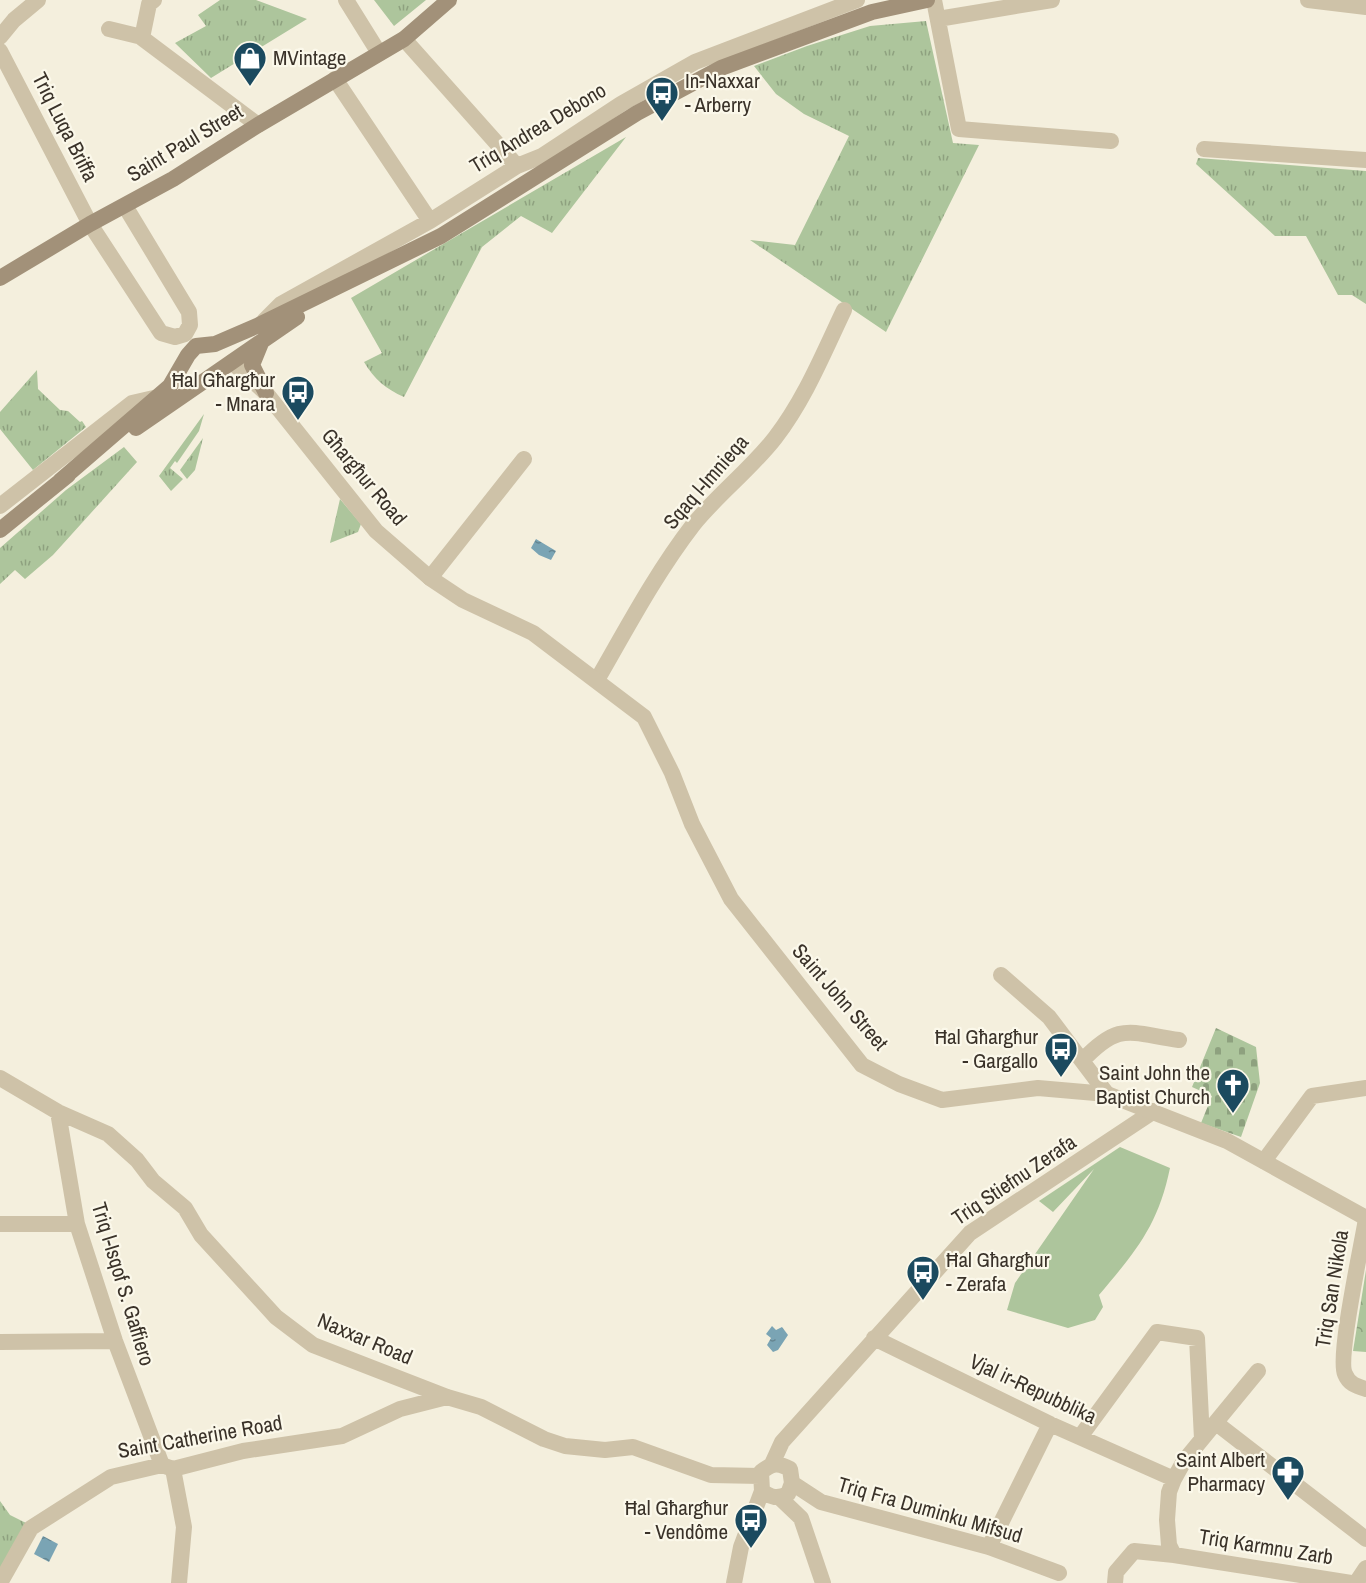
<svg xmlns="http://www.w3.org/2000/svg" width="1366" height="1583" viewBox="0 0 1366 1583" font-family="'Archivo Narrow',sans-serif">
<defs>
<pattern id="grass-tufts" width="24" height="20" patternUnits="userSpaceOnUse" patternTransform="scale(1.5)"><rect width="24" height="20" fill="#adc59c"/><path d="M3 7l-1-3M5 7V3M7 7l1-3M15 17l-1-3M17 17v-4M19 17l1-3" fill="none" stroke="#8ea17f"/></pattern>
<pattern id="cemetery-stones" width="16" height="16" patternUnits="userSpaceOnUse" patternTransform="scale(1.5)"><rect width="16" height="16" fill="#adc59c"/><path d="M2 7V4a2 2 0 0 1 4 0v3zM10 15v-3a2 2 0 0 1 4 0v3z" fill="#8ea17f"/></pattern>
<pattern id="park-crowns" width="20" height="18" patternUnits="userSpaceOnUse" patternTransform="scale(1.5)"><rect width="20" height="18" fill="#adc59c"/><path d="M2 6a3 3 0 1 1 6 0M12 15a3 3 0 1 1 6 0" fill="none" stroke="#8ea17f"/></pattern>
<pattern id="water-ripples" width="26" height="14" patternUnits="userSpaceOnUse" patternTransform="scale(1.5)"><rect width="26" height="14" fill="#7aa4b4"/><path d="M2 4q2-2 4 0t4 0M15 11q2-2 4 0t4 0" fill="none" stroke="#658692"/></pattern>
</defs>
<rect width="100%" height="100%" fill="#f4efdd"/>
<path fill="url(#grass-tufts)" d="M220 0H256L307 19 211 78 175 43 206 26 198 15Z
M374 0H426L394 26Z
M926 21 953 143 979 145 886 332 750 240 795 245 849 136 804 114 776 94 754 66 807 46 870 26Z
M626 137 552 233 521 216 482 247 404 397C386 389 374 379 364 362L382 353 351 298Z
M1198 158 1366 171V304L1352 295H1338L1306 236H1275L1196 164Z
M37 370 38 389 60 410 68 411 80 422 82 421 86 427 33 470 0 429V412Z
M204 414 199 431 177 463 175 461 170 468 183 479 171 491 159 476Z
M203 438 195 470 187 479 180 470Z
M124 447 137 462 53 555 25 579 15 570 0 584V548L66 490Z
M340 499 361 524 358 532 330 543Z
M0 1501 10 1515 26 1523 0 1570Z"/>
<path fill="url(#cemetery-stones)" d="M1216 1028 1256 1047 1260 1083 1241 1137 1201 1123 1212 1096 1192 1087Z"/>
<path fill="url(#park-crowns)" d="M1366 1270V1352L1353 1351Z"/>
<path fill="#adc59c" d="M1120 1147 1170 1168C1158 1226 1136 1251 1099 1295L1103 1307 1095 1320 1068 1328 1007 1310 1015 1283 1094 1169 1053 1212 1039 1201Z"/>
<path fill="url(#water-ripples)" d="M536 539 556 551 551 560 539 555 531 548Z
M772 1326 776 1330 782 1327 788 1335 778 1350 773 1352 767 1345 771 1338 766 1334Z
M43 1536 58 1544 49 1562 34 1554Z"/>
<g fill="none" stroke-linecap="round" stroke-linejoin="round">
<path stroke="#cec2a8" stroke-width="16" d="M154 0 149 4 142 38 258 125
M346 0 379 53
M934 0 959 129 1111 141
M1308 0 1366 7
M938 19 1052 0
M109 29 142 37
M0 37 14 20 38 0
M404 39 517 166
M0 51 90 224 161 333 175 337 185 334 190 325 189 312 125 206
M335 79 430 221
M1204 149 1366 160
M264 321 281 304 430 221 517 166 542 156 621 104 695 62 857 0
M0 506 132 403 158 397
M430 578 524 459
M597 680C627 628 656 573 693 525 718 494 750 470 775 438 805 399 823 354 844 310
M1001 975 1049 1017 1107 1094
M1082 1061C1120 1021 1129 1033 1179 1040
M0 1078 58 1112 108 1134 137 1160 153 1181 185 1208 201 1235 276 1317 313 1345 447 1397 481 1407 544 1439 565 1446 605 1450 633 1447 711 1475 760 1476
M58 1112 77 1224 115 1341 162 1465
M1264 1161 1312 1096 1366 1088
M1366 1219C1362 1244 1337 1358 1345 1374 1349 1384 1356 1386 1366 1389
M0 1224H77
M874 1338 1050 1424 1174 1479
M0 1342 115 1341
M1216 1423 1366 1539
M1080 1437 1157 1332 1197 1338 1202 1439
M772 1464 782 1442 970 1233 1154 1111
M173 1469 184 1527 179 1583
M792 1483 821 1502 989 1547 1059 1573
M780 1498 801 1518 823 1583
M989 1547 1050 1424
M1174 1555 1169 1545 1167 1520 1169 1492 1174 1479 1184 1461 1258 1371
M0 1583 31 1528 111 1477 162 1465 173 1469 243 1451 342 1436 400 1409 447 1397
M734 1583 741 1547 762 1491 761 1472C772 1463 778 1462 790 1469L792 1483 788 1494C777 1499 772 1498 762 1491
M1115 1583 1116 1572 1134 1551 1174 1555 1351 1583
M1356 1583 1366 1568"/>
<path stroke="#cec2a8" stroke-width="16" d="M232 362 266 393 376 531 430 578 463 600 533 633 644 717 672 773 692 824 731 899 862 1065 899 1084 942 1100 1038 1088 1107 1094 1227 1141 1366 1218"/>
<path stroke="#a29179" stroke-width="16" d="M0 278 90 224 173 179 258 125 404 39 449 0
M261 343 252 365 266 393
M136 428 297 317
M60 481 170 386 188 355 196 346 215 344 259 325 441 236 637 113 721 68 872 12 927 0
M0 530 68 475"/>
</g>
<defs>
<symbol id="shop-pin" viewBox="-11 -11 22 30"><path d="M0 17L-7.5 6A9.5 9.5 0 1 1 7.5 6Z" fill="#1b4a5f" stroke="#fbf8ea"/><path d="M-5-2.5h2.3a2.7 3.5 0 0 1 5.4 0H5L5.5 6h-11ZM-1.5-2.5h3a1.5 2.3 0 0 0-3 0Z" fill="#fff"/></symbol>
<symbol id="bus-pin" viewBox="-11 -11 22 30"><path d="M0 17L-7.5 6A9.5 9.5 0 1 1 7.5 6Z" fill="#1b4a5f" stroke="#fbf8ea"/><path d="M-5-6H5V4H4V6H2V4H-2V6H-4V4H-5ZM-3.5-4V0h7V-4ZM-3.5 1.2v1.5H-2V1.2ZM2 1.2v1.5H3.5V1.2Z" fill="#fff"/></symbol>
<symbol id="church-pin" viewBox="-11 -11 22 30"><path d="M0 17L-7.5 6A9.5 9.5 0 1 1 7.5 6Z" fill="#1b4a5f" stroke="#fbf8ea"/><path d="M-1.2-6h2.4v3.5h3.3v2.4h-3.3V6h-2.4V-.1h-3.3v-2.4h3.3Z" fill="#fff"/></symbol>
<symbol id="pharmacy-pin" viewBox="-11 -11 22 30"><path d="M0 17L-7.5 6A9.5 9.5 0 1 1 7.5 6Z" fill="#1b4a5f" stroke="#fbf8ea"/><path d="M-2-6h4v4h4v4h-4v4h-4v-4h-4v-4h4Z" fill="#fff"/></symbol>
</defs>
<g fill-rule="evenodd">
<use href="#shop-pin" x="231" y="39" width="38" height="52"/>
<use href="#bus-pin" x="643" y="74" width="38" height="52"/>
<use href="#bus-pin" x="279" y="373" width="38" height="52"/>
<use href="#bus-pin" x="1042" y="1030" width="38" height="52"/>
<use href="#church-pin" x="1214" y="1066" width="38" height="52"/>
<use href="#bus-pin" x="904" y="1253" width="38" height="52"/>
<use href="#pharmacy-pin" x="1269" y="1453" width="38" height="52"/>
<use href="#bus-pin" x="732" y="1501" width="38" height="52"/>
</g>
<g text-anchor="middle" stroke-width="4.5" stroke-linejoin="round" paint-order="stroke">
<g font-size="21" fill="#3a3229" stroke="#fbf8ea" text-anchor="end">
<text x="273" y="65" text-anchor="start">MVintage</text>
<text x="685" y="88" text-anchor="start">In-Naxxar<tspan x="685" dy="24">- Arberry</tspan></text>
<text x="275" y="387">Ħal Għargħur<tspan x="275" dy="24">- Mnara</tspan></text>
<text x="1038" y="1044">Ħal Għargħur<tspan x="1038" dy="24">- Gargallo</tspan></text>
<text x="1210" y="1080">Saint John the<tspan x="1210" dy="24">Baptist Church</tspan></text>
<text x="946" y="1267" text-anchor="start">Ħal Għargħur<tspan x="946" dy="24">- Zerafa</tspan></text>
<text x="1265" y="1467">Saint Albert<tspan x="1265" dy="24">Pharmacy</tspan></text>
<text x="728" y="1515">Ħal Għargħur<tspan x="728" dy="24">- Vendôme</tspan></text>
</g>
<g font-size="21" fill="#3a3229" stroke="#fbf8ea">
<text transform="translate(65 127) rotate(63)" y="7">Triq Luqa Briffa</text>
<text transform="translate(538 128) rotate(-31)" y="7">Triq Andrea Debono</text>
<text transform="translate(185 143) rotate(-31)" y="7">Saint Paul Street</text>
<text transform="translate(364 477) rotate(50)" y="7">Għargħur Road</text>
<text transform="translate(706 482) rotate(-49)" y="7">Sqaq l-Imnieqa</text>
<text transform="translate(840 997) rotate(49)" y="7">Saint John Street</text>
<text transform="translate(1014 1180) rotate(-34)" y="7">Triq Stiefnu Zerafa</text>
<text transform="translate(123 1284) rotate(73)" y="7">Triq l-Isqof S. Gaffiero</text>
<text transform="translate(1332 1289) rotate(-81)" y="7">Triq San Nikola</text>
<text transform="translate(365 1339) rotate(23)" y="7">Naxxar Road</text>
<text transform="translate(1033 1389) rotate(25)" y="7">Vjal ir-Repubblika</text>
<text transform="translate(200 1437) rotate(-10)" y="7">Saint Catherine Road</text>
<text transform="translate(930 1510) rotate(16)" y="7">Triq Fra Duminku Mifsud</text>
<text transform="translate(1266 1547) rotate(9)" y="7">Triq Karmnu Zarb</text>
</g>
</g>
</svg>
